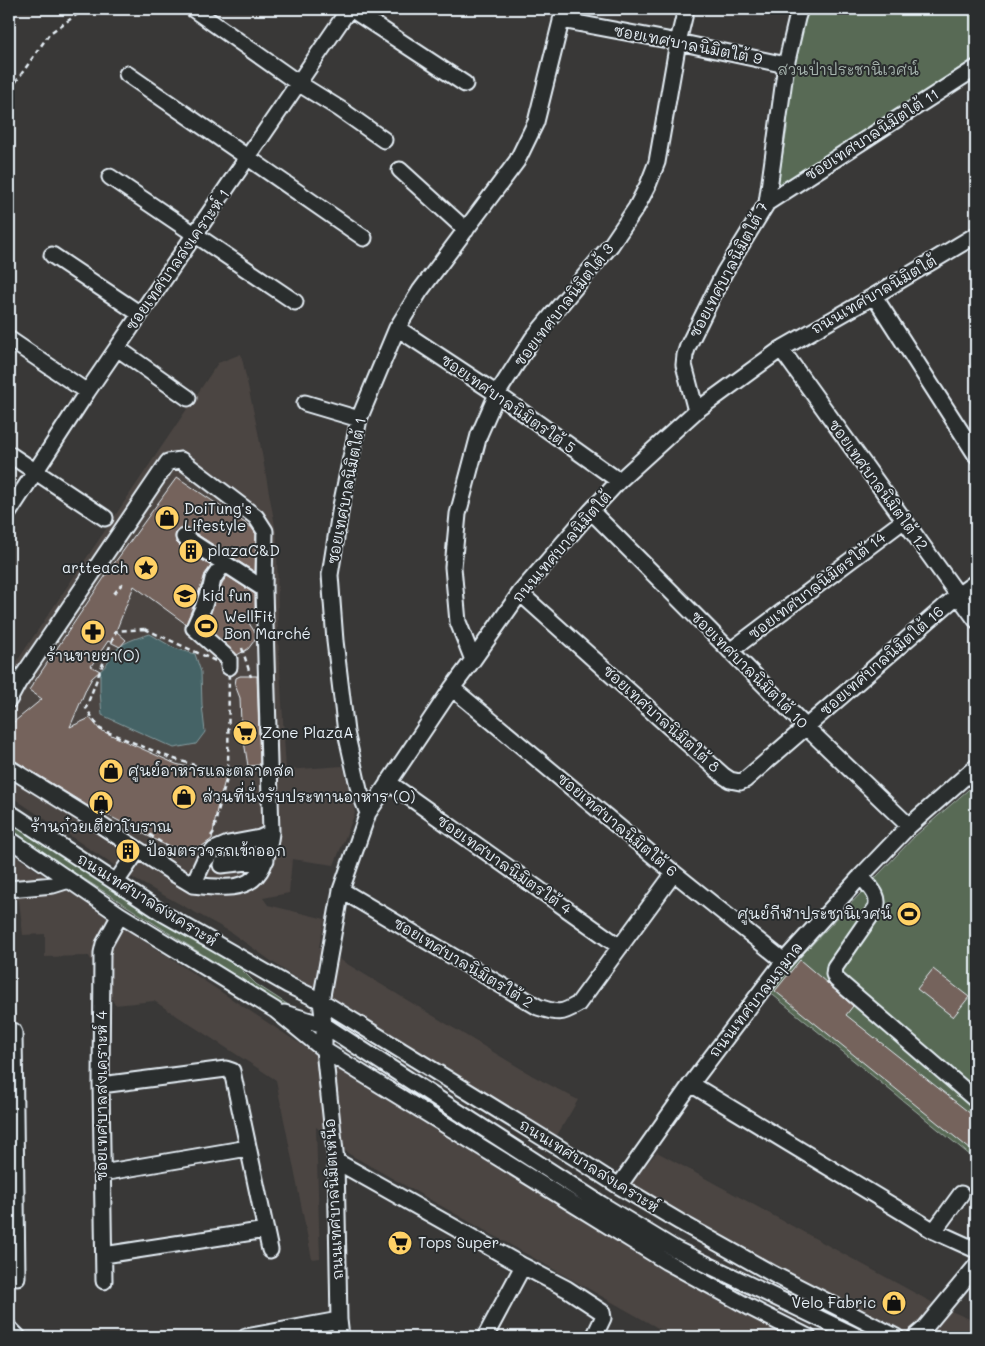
<svg xmlns="http://www.w3.org/2000/svg" width="985" height="1346" viewBox="0 0 985 1346" font-family="Mali,'Playpen Sans Thai',sans-serif">
<rect width="100%" height="100%" fill="#393837"/>
<filter id="ink" filterUnits="userSpaceOnUse"><feTurbulence type="fractalNoise" baseFrequency=".02" numOctaves="2"/><feDisplacementMap in="SourceGraphic" scale="10" xChannelSelector="R" yChannelSelector="G"/><feConvolveMatrix kernelMatrix="1 2 1 2 8 2 1 2 1" color-interpolation-filters="sRGB"/></filter>
<g filter="url(#ink)">
<path fill="#4b4542" d="M241 354 258 432 277 537 278 635 286 770 343 766 355 813 334 865 292 859 289 893 263 898 268 905 325 919 319 947 533 1076 578 1100 556 1137 341 1011 229 931 136 880 9 795V673L218 363Z
M9 852 294 1040 373 1089 662 1266 799 1337H674L349 1154 316 1127 320 1258 312 1259 276 1080 154 1001 115 1005 89 956 45 957V934L23 935 19 900 9 896Z
M657 1152 935 1304 976 1322V1337H905L639 1193 631 1183Z"/>
<path fill="#586b55" stroke="#a0aea6" d="M805 9H976V57L777 188 787 129V67Z
M976 783V1160L768 991 915 836Z
M9 818 130 899 238 966 256 984 290 1006 285 1007 67 868 9 828Z"/>
<path fill="#456466" stroke="#869ca0" d="M150 634 174 648 195 654 201 672 202 705 205 732 196 744 174 748 102 715 100 691V671C106 667 108 661 112 655 122 641 135 639 150 634Z"/>
<path fill="#74645b" stroke="#e8f1f8" d="M177 477 251 527 256 534 255 572 189 529 184 528 179 529 176 532 175 536 176 542 179 545 211 566 205 574 202 584 186 624 134 586 116 631 126 640 120 647 108 641 91 666 100 671 92 678 87 687 70 727 90 718 100 730 176 764 226 777 217 809 212 839 198 849 167 846 94 808 93 809 14 760 9 759V726L42 699 29 690 110 569Z
M227 576 255 594V608L247 620 256 634 254 641 248 649 237 655 205 626 220 590 222 583Z
M240 676H257L260 765 248 766 241 723 240 698 235 685 236 678Z
M800 960 827 983 853 1006 846 1015 976 1118V1154L775 991Z
M933 969 969 997 953 1017 917 989Z"/>
<g fill="none" stroke-linecap="round" stroke-linejoin="round">
<defs>
<path id="minor" d="M193 9 298 83 340 109 384 140
M351 9 465 84
M561 20 678 42 786 65
M127 74 364 238
M400 170 466 230
M110 177 295 302
M767 203 976 68
M52 255 140 314
M874 296 976 455
M397 328 497 394 619 481
M9 339 87 392
M117 348 188 398
M781 349 976 620
M305 403 359 419
M696 411 684 365 685 355 688 346 724 273 767 203 786 65 797 18 800 9
M9 454 105 518
M591 511 806 727 909 826
M9 512 87 392 349 9
M184 537 264 589
M224 563 213 579 211 588 208 593 203 608 194 628 229 659V667
M520 593 724 776 730 780 740 782 745 780 958 595 976 582
M730 651 903 521
M473 660 458 622 453 567 458 514 479 435 497 394 533 338 572 291 611 245 636 208 648 185 657 162 678 42 686 9
M452 688 674 873 784 961
M9 700 18 683 168 462 181 460 256 517 265 531 264 589 271 833 260 838 228 844 214 850 204 861 193 885 173 873 93 820 9 768
M388 782 620 947
M9 812 164 914 288 985 321 1001 574 1157 619 1186 680 1222 773 1274 896 1337
M368 813 359 790 346 732 335 641 330 575 341 506 359 419 397 328 420 291 517 161 536 122 564 9
M9 839 120 915 275 1010 324 1050 345 1063 667 1262 749 1307 808 1337
M221 865 266 860
M861 876C868 886 881 895 876 908L835 967 834 974 836 979 976 1100
M116 882 138 850
M193 885C243 891 264 889 271 833
M9 889 53 885 69 880
M341 890 538 1007C557 1013 560 1015 578 1004L674 873
M284 1013 324 1025 601 1204 675 1249 858 1337
M9 1030 13 1031 14 1033 17 1277
M691 1084 934 1231 976 1250
M101 1085 226 1069 232 1071 270 1250
M336 1161 523 1266 567 1289 602 1312 603 1318 594 1337
M102 1173 248 1148
M619 1186 691 1084 784 961 861 876 909 826 976 767
M934 1231 961 1194
M104 1255 266 1230
M104 1281 101 1085 102 953 104 944 120 915
M9 1328 18 1337
M246 1337 339 1320
M341 1337 339 1320 336 1161 324 1050V1025L321 1001 341 890 368 813 452 688 473 660 520 593 591 511 619 481 696 411 781 349 874 296 976 235
M485 1337 523 1266
M915 1337 923 1330 976 1266"/>
</defs>
<use href="#minor" stroke="#e8f1f8" stroke-width="19"/>
<path stroke="#e8f1f8" stroke-width="2.5" stroke-dasharray="5 4" stroke-linecap="butt" d="M9 12 13 9
M9 89 13 86 50 33 85 9
M114 594 125 580
M145 629 229 667 228 775 171 758 100 729 86 708 100 671 116 631Z
M242 648 251 677
M134 826 143 830 172 850 193 852
M211 836 214 832 217 815 228 775"/>
<use href="#minor" stroke="#2a2d2e" stroke-width="15"/>
</g>
</g>
<defs>
<symbol id="shop-disc" viewBox="-11 -11 22 22"><circle r="9.5" fill="#ffd166" stroke="#2a2d2e"/><path d="M-5-2.5h2.3a2.7 3.5 0 0 1 5.4 0H5L5.5 6h-11ZM-1.5-2.5h3a1.5 2.3 0 0 0-3 0Z" fill="#111"/></symbol>
<symbol id="building-disc" viewBox="-11 -11 22 22"><circle r="9.5" fill="#ffd166" stroke="#2a2d2e"/><path d="M-4-6H4V6H1V3H-1V6H-4ZM-2.5-4.3h1.7v1.8h-1.7ZM.8-4.3h1.7v1.8H.8ZM-2.5-1h1.7V.8h-1.7ZM.8-1h1.7V.8H.8Z" fill="#111"/></symbol>
<symbol id="sight-disc" viewBox="-11 -11 22 22"><circle r="9.5" fill="#ffd166" stroke="#2a2d2e"/><path d="M0-6L1.8-2.2L6-1.7L2.9 1.2L3.7 5.4L0 3.3L-3.7 5.4L-2.9 1.2L-6-1.7L-1.8-2.2Z" fill="#111"/></symbol>
<symbol id="school-disc" viewBox="-11 -11 22 22"><circle r="9.5" fill="#ffd166" stroke="#2a2d2e"/><path d="M0-5L7-2L0 1L-7-2ZM-4 1L0 2.5L4 1V4Q0 6-4 4Z" fill="#111"/></symbol>
<symbol id="stadium-disc" viewBox="-11 -11 22 22"><circle r="9.5" fill="#ffd166" stroke="#2a2d2e"/><path d="M0-5a6.5 5 0 1 0 0 10a6.5 5 0 1 0 0-10ZM-3.5-1.8h7v3.6h-7Z" fill="#111"/></symbol>
<symbol id="pharmacy-disc" viewBox="-11 -11 22 22"><circle r="9.5" fill="#ffd166" stroke="#2a2d2e"/><path d="M-2-6h4v4h4v4h-4v4h-4v-4h-4v-4h4Z" fill="#111"/></symbol>
<symbol id="supermarket-disc" viewBox="-11 -11 22 22"><circle r="9.5" fill="#ffd166" stroke="#2a2d2e"/><path d="M-6-5.5h2.5l.6 2H6L4.5 2H-2.5L-4.4-4H-6ZM-1.5 3.2a1.3 1.3 0 1 0 .1 0ZM3 3.2a1.3 1.3 0 1 0 .1 0Z" fill="#111"/></symbol>
</defs>
<g fill-rule="evenodd">
<use href="#shop-disc" x="153" y="504" width="28" height="28"/>
<use href="#building-disc" x="177" y="537" width="28" height="28"/>
<use href="#sight-disc" x="132" y="554" width="28" height="28"/>
<use href="#school-disc" x="171" y="582" width="28" height="28"/>
<use href="#stadium-disc" x="192" y="612" width="28" height="28"/>
<use href="#pharmacy-disc" x="79" y="618" width="28" height="28"/>
<use href="#supermarket-disc" x="231" y="719" width="28" height="28"/>
<use href="#shop-disc" x="97" y="757" width="28" height="28"/>
<use href="#shop-disc" x="170" y="783" width="28" height="28"/>
<use href="#shop-disc" x="87" y="789" width="28" height="28"/>
<use href="#building-disc" x="114" y="837" width="28" height="28"/>
<use href="#stadium-disc" x="895" y="900" width="28" height="28"/>
<use href="#supermarket-disc" x="386" y="1229" width="28" height="28"/>
<use href="#shop-disc" x="880" y="1289" width="28" height="28"/>
</g>
<g text-anchor="middle" stroke-width="4" stroke-linejoin="round" paint-order="stroke">
<g font-size="15" fill="#e8f1f8" stroke="#2a2d2e">
<text transform="translate(688 45) rotate(11)" y="5">ซอยเทศบาลนิมิตใต้ 9</text>
<text transform="translate(872 135) rotate(-33)" y="5">ซอยเทศบาลนิมิตใต้ 11</text>
<text transform="translate(178 260) rotate(-55)" y="5">ซอยเทศบาลสงเคราะห์ 1</text>
<text transform="translate(729 270) rotate(-62)" y="5">ซอยเทศบาลนิมิตใต้ 7</text>
<text transform="translate(874 295) rotate(-30)" y="5">ถนนเทศบาลนิมิตใต้</text>
<text transform="translate(564 305) rotate(-52)" y="5">ซอยเทศบาลนิมิตใต้ 3</text>
<text transform="translate(508 404) rotate(35)" y="5">ซอยเทศบาลนิมิตรใต้ 5</text>
<text transform="translate(878 485) rotate(54)" y="5">ซอยเทศบาลนิมิตใต้ 12</text>
<text transform="translate(347 491) rotate(-79)" y="5">ซอยเทศบาลนิมิตใต้ 1</text>
<text transform="translate(562 547) rotate(-49)" y="5">ถนนเทศบาลนิมิตใต้</text>
<text transform="translate(817 586) rotate(-37)" y="5">ซอยเทศบาลนิมิตรใต้ 14</text>
<text transform="translate(882 661) rotate(-41)" y="5">ซอยเทศบาลนิมิตใต้ 16</text>
<text transform="translate(749 670) rotate(45)" y="5">ซอยเทศบาลนิมิตใต้ 10</text>
<text transform="translate(661 719) rotate(42)" y="5">ซอยเทศบาลนิมิตใต้ 8</text>
<text transform="translate(617 825) rotate(40)" y="5">ซอยเทศบาลนิมิตใต้ 6</text>
<text transform="translate(504 865) rotate(35)" y="5">ซอยเทศบาลนิมิตรใต้ 4</text>
<text transform="translate(147 900) rotate(32)" y="5">ถนนเทศบาลสงเคราะห์</text>
<text transform="translate(463 963) rotate(31)" y="5">ซอยเทศบาลนิมิตรใต้ 2</text>
<text transform="translate(756 1000) rotate(-52)" y="5">ถนนเทศบาลนฤมาล</text>
<text transform="translate(102 1096) rotate(-90)" y="5">ซอยเทศบาลสงเคราะห์ 4</text>
<text transform="translate(589 1166) rotate(32)" y="5">ถนนเทศบาลสงเคราะห์</text>
<text transform="translate(334 1199) rotate(-93)" y="5">ถนนเทศบาลนิมิตเหนือ</text>
</g>
<g font-size="15" fill="#a7b5af" stroke="#2a2d2e">
<text x="848" y="75">สวนป่าประชานิเวศน์</text>
</g>
<g font-size="15" fill="#e8f1f8" stroke="#2a2d2e" text-anchor="start">
<text x="184" y="514">DoiTung's<tspan x="184" dy="17">Lifestyle</tspan></text>
<text x="208" y="556">plazaC&amp;D</text>
<text x="128" y="573" text-anchor="end">artteach</text>
<text x="202" y="601">kid fun</text>
<text x="224" y="622">WellFit<tspan x="224" dy="17">Bon Marché</tspan></text>
<text x="93" y="661" text-anchor="middle">ร้านขายยา(O)</text>
<text x="262" y="738">Zone PlazaA</text>
<text x="128" y="776">ศูนย์อาหารและตลาดสด</text>
<text x="202" y="802">ส่วนที่นั่งรับประทานอาหาร (O)</text>
<text x="101" y="832" text-anchor="middle">ร้านก๋วยเตี๋ยวโบราณ</text>
<text x="146" y="856">ป้อมตรวจรถเข้าออก</text>
<text x="892" y="919" text-anchor="end">ศูนย์กีฬาประชานิเวศน์</text>
<text x="418" y="1248">Tops Super</text>
<text x="876" y="1308" text-anchor="end">Velo Fabric</text>
</g>
</g>
<rect width="985" height="1346" fill="none" stroke="#2a2d2e" stroke-width="30"/>
<rect x="15" y="15" width="955" height="1316" fill="none" stroke="#e8f1f8" stroke-width="2" filter="url(#ink)"/>
</svg>
